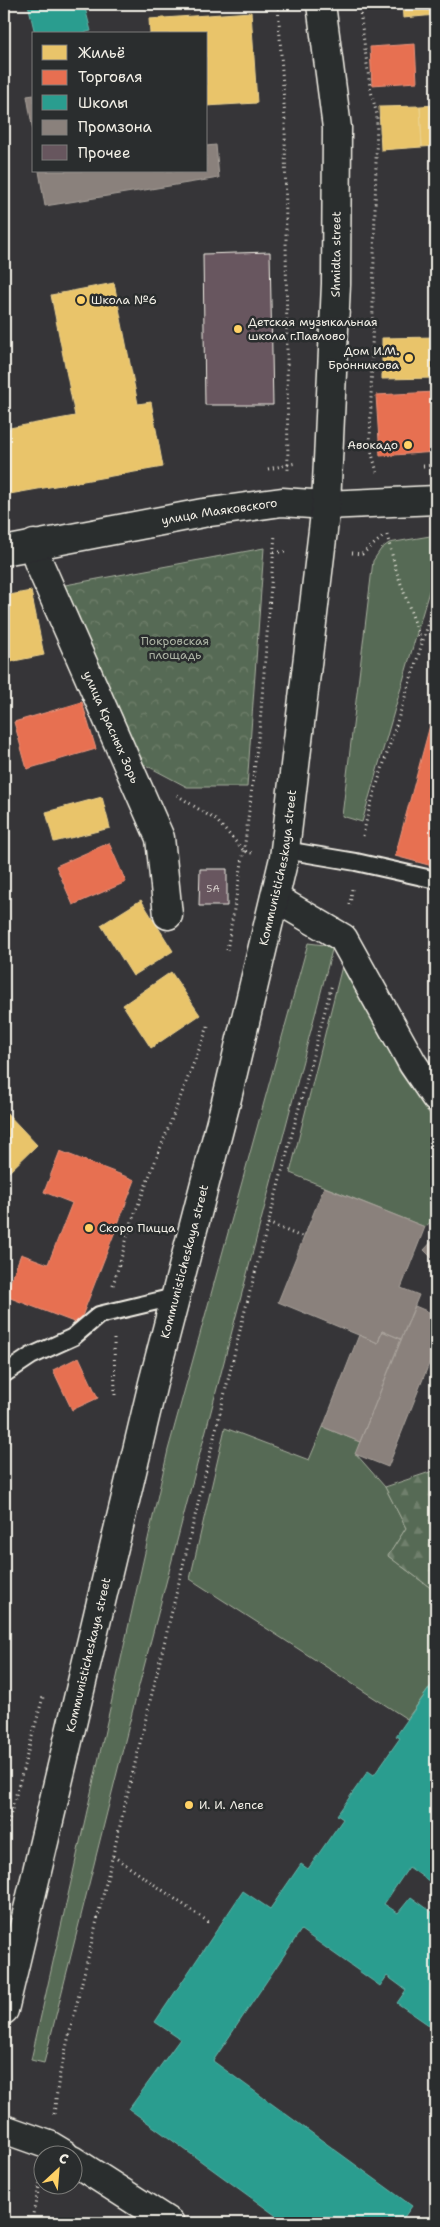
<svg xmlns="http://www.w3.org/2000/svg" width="440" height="2227" viewBox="0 0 440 2227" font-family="'Shantell Sans',sans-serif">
<defs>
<pattern id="forest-firs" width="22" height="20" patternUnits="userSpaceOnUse" patternTransform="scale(1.25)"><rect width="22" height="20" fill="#576a54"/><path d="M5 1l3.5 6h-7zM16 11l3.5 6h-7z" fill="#70806d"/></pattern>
<pattern id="park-crowns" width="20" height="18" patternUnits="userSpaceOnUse" patternTransform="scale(1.25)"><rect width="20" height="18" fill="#576a54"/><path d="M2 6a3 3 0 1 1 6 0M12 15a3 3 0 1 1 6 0" fill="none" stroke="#70806d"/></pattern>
</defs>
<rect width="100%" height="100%" fill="#363538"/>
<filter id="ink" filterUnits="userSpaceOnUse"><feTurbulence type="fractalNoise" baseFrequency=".02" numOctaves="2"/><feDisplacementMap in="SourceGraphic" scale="10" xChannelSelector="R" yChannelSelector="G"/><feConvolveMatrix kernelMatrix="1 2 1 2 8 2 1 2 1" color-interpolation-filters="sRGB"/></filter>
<g filter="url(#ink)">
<path fill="#576a54" stroke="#a6ae9e" d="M436 535V567L362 822 342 816 373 561 381 549 389 543Z
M308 943 333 946 135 1701 44 2063 31 2060 168 1450Z
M344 958 399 1071 436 1123V1217L425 1227 290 1173Z
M323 1427 360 1442 356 1454 385 1487 406 1528 388 1556 436 1592V1679L407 1719 190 1579 225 1428 309 1460Z"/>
<path fill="url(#forest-firs)" stroke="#a6ae9e" d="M436 1470V1592L388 1556 406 1528 385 1487Z"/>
<path fill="url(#park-crowns)" stroke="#a6ae9e" d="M264 548 247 787H187L136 760 60 586Z"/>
<path fill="#e9c46a" stroke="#ecd290" d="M402 4H436V15L403 18Z
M251 12 257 103 206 106V34H150L149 19Z
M436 105V146L422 147 420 106Z
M420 106 422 147 381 150 379 107Z
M114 283 138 404 151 402 163 467 4 495V429L75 416 51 295Z
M436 337V378L382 379V338Z
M31 591 44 655 4 663V596Z
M102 797 110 828 54 842 46 812Z
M141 900 173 951 133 976 101 925Z
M171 972 200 1015 151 1048 123 1005Z
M4 1066 10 1091 4 1093Z
M4 1110 37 1145 9 1172 4 1166Z"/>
<path fill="#e76f51" stroke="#eb967e" d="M415 44 417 82 372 85 370 47Z
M435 392 436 452 380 456 376 395Z
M82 702 96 749 27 769 14 722Z
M436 703V867L395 856Z
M109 843 126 882 73 905 56 866Z
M60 1151 135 1180 79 1324 5 1296 21 1254 48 1264 72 1203 44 1192Z
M79 1357 98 1398 72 1410 53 1370Z"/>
<path fill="#2a9d8f" stroke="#67b6aa" d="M28 4H84L91 31 78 34H35Z
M435 1680 436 1886 409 1867 384 1904 398 1913 411 1897 436 1915V2030L397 2003 406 1990 387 1976 380 1986 301 1930 213 2061 412 2206 400 2223H286L129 2109 180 2039 155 2022 243 1891 270 1909 301 1864 308 1869 343 1819 337 1815 368 1771 374 1775 400 1738 396 1736Z"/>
<path fill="#8a817c" stroke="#aaa39c" d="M34 95V137L27 96Z
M216 145 219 178 45 206 39 171H206V146Z
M324 1187 425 1227 401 1288 419 1295 401 1339 382 1331 378 1343 278 1302Z
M436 1237V1262L424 1250Z
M415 1306 436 1315V1346L388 1467 355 1454Z
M382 1331 401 1339 360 1442 323 1427 359 1335 378 1343Z"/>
<path fill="#67565e" stroke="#f4f1e8" d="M270 252 273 405H205L203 254Z
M200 869H227V906H199Z"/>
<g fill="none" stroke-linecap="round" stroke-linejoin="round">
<defs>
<path id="lane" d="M285 850 356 862 436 880
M4 1374 31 1356 73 1337 99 1315 174 1297"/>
<g id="street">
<path id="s1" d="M34 544 38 561 160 838 168 915"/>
<path d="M275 898 343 938 413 1064 436 1098"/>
</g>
<g id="secondary">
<path id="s2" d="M4 551 203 513 282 502 326 505 436 500"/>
<path id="s3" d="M4 2010 153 1383 226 1102 284 858 326 505 336 284 337 128 321 4"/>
<path d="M4 2129 49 2145 64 2154"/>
<path d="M72 2160 170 2223"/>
</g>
</defs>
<use href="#lane" stroke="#f4f1e8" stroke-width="20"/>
<use href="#street" stroke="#f4f1e8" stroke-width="31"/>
<use href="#secondary" stroke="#f4f1e8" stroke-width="31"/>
<path stroke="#f4f1e8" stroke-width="3" stroke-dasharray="1 4" stroke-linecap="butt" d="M278 4 285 120 288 470
M359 4 370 87 377 115 370 447 377 472
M423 466 436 465
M268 469 296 463
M387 535 396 570 422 643
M274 552H288
M352 553 362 554 384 536
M177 795 217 821 244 851 252 853
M363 836 368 813 436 600
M350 905 352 889
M227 950 244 851 260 723 275 534
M268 1223 304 1238
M113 1285 133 1218 209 1024
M114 1339 115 1395
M4 1838 43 1697
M113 1856 210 1923
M54 2114 59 2077 243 1318 332 984
M31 2223 41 2178"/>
<use href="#lane" stroke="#2a2d2e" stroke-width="16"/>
<use href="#street" stroke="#2a2d2e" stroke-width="28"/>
<use href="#secondary" stroke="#2a2d2e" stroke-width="28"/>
</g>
</g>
<g fill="#ffd166" stroke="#2a2d2e" stroke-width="2">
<circle cx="81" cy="300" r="5"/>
<circle cx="238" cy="329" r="5"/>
<circle cx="409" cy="358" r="5"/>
<circle cx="408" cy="445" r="5"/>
<circle cx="89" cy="1228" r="5"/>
<circle cx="189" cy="1805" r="5"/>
</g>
<g text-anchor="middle" stroke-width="5" stroke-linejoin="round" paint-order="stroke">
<g font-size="10" fill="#d1cac6">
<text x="213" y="892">5А</text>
</g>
<g font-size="12" fill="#f4f1e8" stroke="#2a2d2e">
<text dy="4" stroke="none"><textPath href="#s3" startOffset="1792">Shmidta street</textPath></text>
<text dy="4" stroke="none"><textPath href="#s2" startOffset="219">улица Маяковского</textPath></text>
<text dy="4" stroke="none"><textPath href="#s1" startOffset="199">улица Красных Зорь</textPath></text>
<text dy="4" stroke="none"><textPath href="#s3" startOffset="1175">Kommunisticheskaya street</textPath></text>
<text dy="4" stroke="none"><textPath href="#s3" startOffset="770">Kommunisticheskaya street</textPath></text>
<text dy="4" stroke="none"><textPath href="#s3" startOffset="365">Kommunisticheskaya street</textPath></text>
</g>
<g font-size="12" fill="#f4f1e8" stroke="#2a2d2e" text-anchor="start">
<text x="91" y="304">Школа №6</text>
<text x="248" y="326">Детская музыкальная<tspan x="248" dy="14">школа г.Павлово</tspan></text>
<text x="399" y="355" text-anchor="end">Дом И.М.<tspan x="399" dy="14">Бронникова</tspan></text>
<text x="398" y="449" text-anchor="end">Авокадо</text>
<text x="99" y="1232">Скоро Пицца</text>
<text x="199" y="1809">И. И. Лепсе</text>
</g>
<g font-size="12" fill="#adb4a5" stroke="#2a2d2e">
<text x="175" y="645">Покровская<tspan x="175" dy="14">площадь</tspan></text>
</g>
</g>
<rect width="440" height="2227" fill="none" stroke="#2a2d2e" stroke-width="20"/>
<rect x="10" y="10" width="420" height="2207" fill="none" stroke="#f4f1e8" stroke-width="2" filter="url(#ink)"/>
<rect x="32" y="32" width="175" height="140" fill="#2a2d2e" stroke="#7b7b78"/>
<rect x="42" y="45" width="25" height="15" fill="#e9c46a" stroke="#7b7b78"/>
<text x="78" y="58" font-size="15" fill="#f4f1e8">Жильё</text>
<rect x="42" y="70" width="25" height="15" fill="#e76f51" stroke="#7b7b78"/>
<text x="78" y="82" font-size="15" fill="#f4f1e8">Торговля</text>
<rect x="42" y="95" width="25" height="15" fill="#2a9d8f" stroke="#7b7b78"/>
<text x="78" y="108" font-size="15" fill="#f4f1e8">Школы</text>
<rect x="42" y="120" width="25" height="15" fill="#8a817c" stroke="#7b7b78"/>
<text x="78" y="132" font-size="15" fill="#f4f1e8">Промзона</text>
<rect x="42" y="145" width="25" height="15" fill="#67565e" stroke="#7b7b78"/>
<text x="78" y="158" font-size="15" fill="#f4f1e8">Прочее</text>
<g transform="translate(58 2170) rotate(26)"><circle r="24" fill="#2a2d2e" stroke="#7b7b78"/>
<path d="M0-4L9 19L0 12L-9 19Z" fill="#ffd166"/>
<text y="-8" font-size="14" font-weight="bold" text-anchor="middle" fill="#f4f1e8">С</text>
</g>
</svg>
